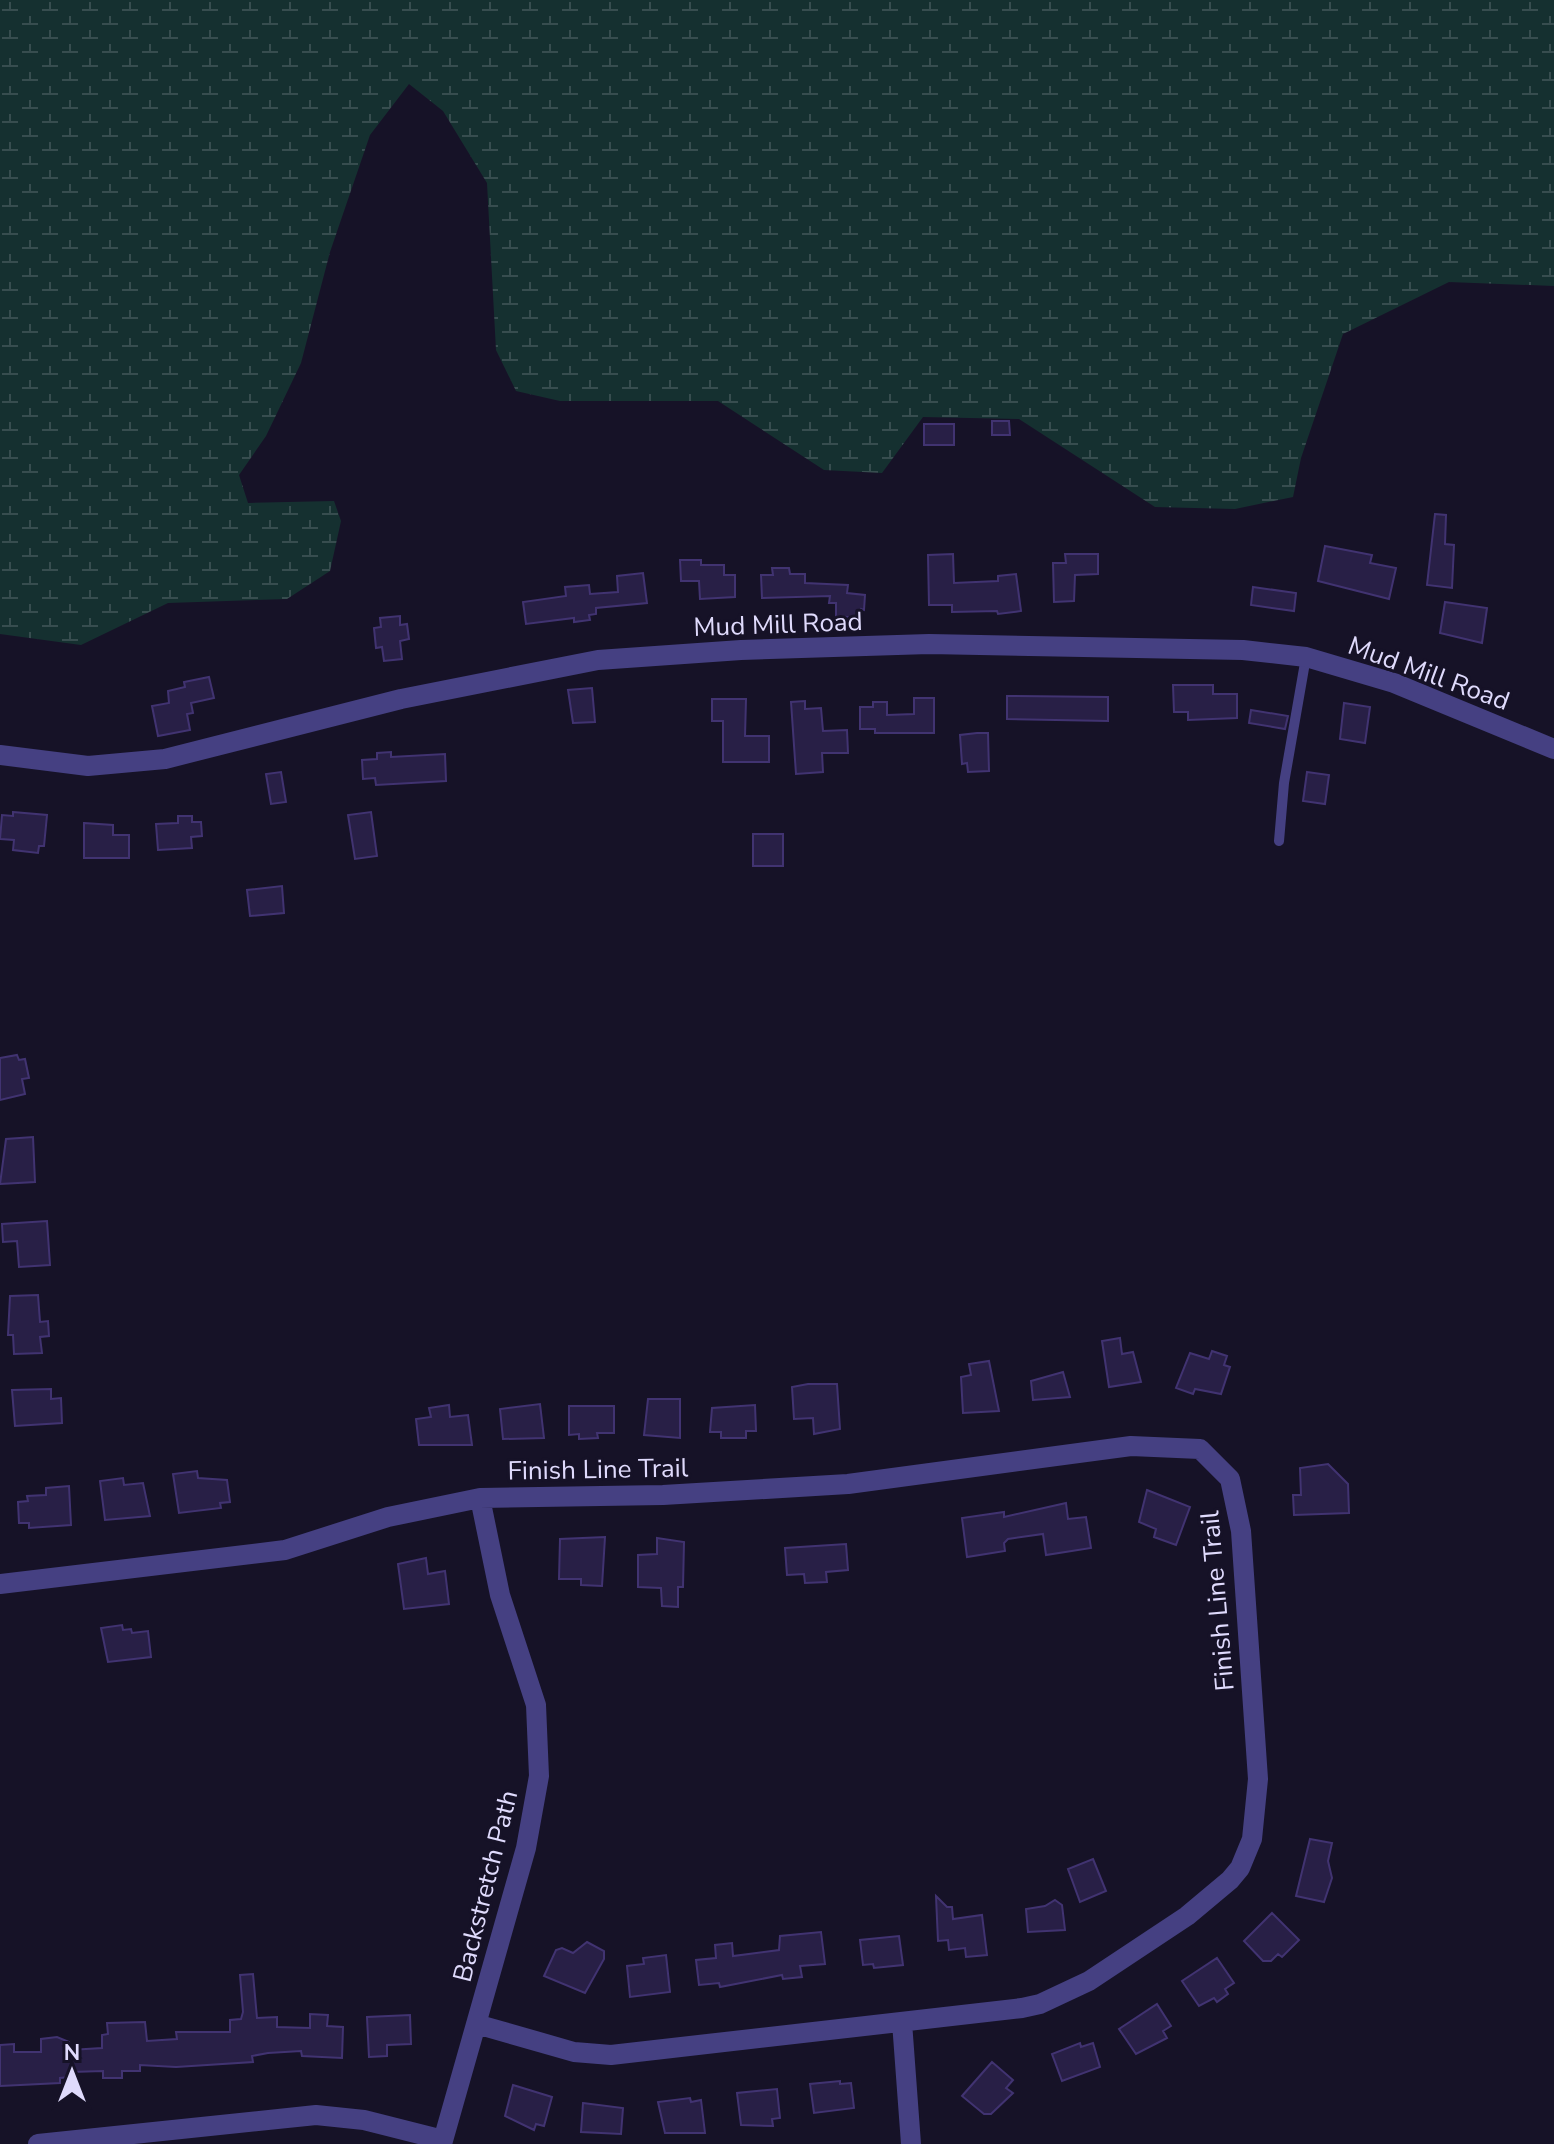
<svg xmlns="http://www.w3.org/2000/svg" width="1554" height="2144" viewBox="0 0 1554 2144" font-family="'Nunito Sans',sans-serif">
<defs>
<pattern id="wetland-marsh" width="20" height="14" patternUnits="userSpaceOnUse" patternTransform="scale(2)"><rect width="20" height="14" fill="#153030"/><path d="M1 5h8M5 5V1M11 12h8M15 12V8" fill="none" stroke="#374d4f"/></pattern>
</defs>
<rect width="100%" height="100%" fill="#161227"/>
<path fill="url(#wetland-marsh)" d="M0 0H1554V286L1449 282 1343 334 1301 458 1293 497 1235 509 1155 507 1019 419 923 417 882 473 824 470 718 401H560L516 391 496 350 487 183 443 111 409 84 370 135 330 252 301 363 266 436 239 475 248 503 334 501 341 521 330 571 287 599 168 603 81 645 0 634Z"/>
<path fill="#281f46" stroke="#413371" stroke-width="2" d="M992 421H1009L1010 435H992Z
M924 424H954V445H924Z
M1435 514 1446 515 1445 544 1454 545 1452 588 1427 585Z
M1325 546 1372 555 1370 563 1396 568 1389 599 1318 581Z
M953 554 954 583 998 581V576L1016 574 1021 611 998 614 997 611 952 612V605H929L928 555Z
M1065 554H1098V574L1075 575 1074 601 1054 602 1053 563H1066Z
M680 560H701V565H724V575H735V597L700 599 699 581H681Z
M772 568H789L790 574H805V583L848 585 847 593 865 595 864 610 861 609 859 618 836 616V603H829L830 596 762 598 761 575H773Z
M643 573 647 603 596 608V614L589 615 590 620 574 622V618L526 624 523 602 566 596 565 587 589 585 590 594 618 592 617 576Z
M1253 587 1296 593 1294 611 1251 605Z
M1445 602 1487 608 1482 643 1440 633Z
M400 616V625L407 624 409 639 400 641 402 659 384 661 382 647 376 648 374 628 381 627 380 618Z
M209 677 214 698 191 703 193 713 187 714 190 730 158 736 152 706 169 703 168 691 185 687 184 682Z
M1173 685H1213V694H1237V718L1188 720V712H1174Z
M592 688 595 722 573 723 568 690Z
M1007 696 1108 697V721L1007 719Z
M914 698H934V733H875V729H860V707H873V702H887V715L914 714Z
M712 699H746L745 736H769V762H723V721H712Z
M805 701V709L821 708 823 731 847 730 848 753H822L823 772 796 774 791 702Z
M1344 703 1370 707 1365 743 1340 739Z
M1251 710 1288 716 1285 729 1249 723Z
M977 733H988L989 771 968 772 967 763 962 764 960 735Z
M391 752V757L445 754 446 781 376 785 375 778 363 779 362 760 377 759V753Z
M281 772 286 802 271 804 266 774Z
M1307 772 1329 775 1325 804 1303 801Z
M13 812 47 815 44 846H39L38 853 13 850 14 840 0 839 2 815 13 816Z
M371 812 377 856 355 859 348 815Z
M178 816H192V822H201L202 836 191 837 192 848 158 850 156 824 178 823Z
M84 823 113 825V835H129V858H84Z
M753 834H783V866H753Z
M282 886 284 913 250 916 247 890Z
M17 1055 19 1060 25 1059 29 1078 22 1079 25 1094 0 1100V1058Z
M33 1137 35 1182 0 1184 6 1139Z
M47 1221 50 1265 19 1267 17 1241 3 1242 2 1224Z
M38 1295 40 1322 48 1321 49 1336 40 1337 42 1353 14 1354 13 1335H8L10 1296Z
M1120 1338 1122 1354 1133 1352 1141 1382 1109 1387 1102 1341Z
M1212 1351 1227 1356 1224 1365 1230 1367 1221 1394 1195 1389 1193 1394 1176 1388 1190 1353 1209 1359Z
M989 1361 999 1411 963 1413 961 1377 971 1375 969 1364Z
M1063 1372 1070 1397 1033 1400 1031 1381Z
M808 1384H837L840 1429 814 1434 813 1418 794 1419 792 1387Z
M51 1389V1399L61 1398 62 1423 15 1426 12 1390Z
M648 1399H680V1438L644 1435Z
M540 1404 544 1438 503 1439 500 1409Z
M449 1405 450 1417 468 1415 472 1445H419L416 1419 431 1417 429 1408Z
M755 1405 756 1431H746V1438H721V1432H710L712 1408Z
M569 1406H614V1433H597L598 1438 579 1439V1434L569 1435Z
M1328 1464 1348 1484 1349 1513 1294 1515 1293 1495H1301L1300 1468Z
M197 1471 198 1478 227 1480 230 1502 220 1503 221 1508 179 1513 173 1474Z
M123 1478 124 1485 143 1483 150 1516 105 1520 100 1481Z
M69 1486 71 1525 29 1528V1523H19L18 1502 28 1501 27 1496 46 1495V1488Z
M1147 1490 1190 1507 1176 1545 1154 1537 1156 1529 1139 1522Z
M1066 1503 1068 1519 1086 1517 1091 1548 1046 1555 1043 1534 1008 1539 1004 1543 1005 1551 967 1557 962 1518 1004 1512V1517Z
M605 1537 602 1586 581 1585V1579H559L560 1539Z
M657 1538 684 1542 683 1587H678V1607L662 1606 661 1588 638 1587V1555L657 1554Z
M846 1544 848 1570 826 1572 827 1582 805 1583 804 1574 787 1575 785 1548Z
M426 1558 428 1574 445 1571 449 1604 404 1609 398 1564Z
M122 1625 123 1630 131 1629 132 1633 148 1631 151 1657 108 1662 101 1628Z
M1310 1839 1332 1843 1328 1861 1332 1878 1324 1902 1296 1896Z
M1093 1859 1106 1891 1080 1902 1068 1869Z
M936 1896 947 1907H952L953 1919 982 1915 987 1955 966 1957 965 1948 949 1950 948 1940 938 1941Z
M1055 1900 1062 1905 1065 1930 1028 1932 1026 1909 1045 1906Z
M1272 1913 1299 1940 1282 1957 1278 1954 1271 1961H1263L1244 1941Z
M821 1932 825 1964 800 1966 802 1977 783 1979 782 1975 720 1987 719 1983 699 1985 696 1960 716 1958 715 1945 732 1943 733 1956 779 1950 780 1936Z
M899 1936 903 1965 874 1968 873 1964 863 1965 860 1940Z
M587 1942 604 1951V1959L585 1993 544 1976 556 1950 562 1948 573 1953Z
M666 1955 670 1992 630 1997 627 1966 644 1964 643 1958Z
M1217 1958 1234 1983 1225 1989 1228 1994 1217 2002 1214 1998 1199 2006 1182 1981Z
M253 1974 257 2018 277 2017V2027L310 2028V2014L328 2015 327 2026 343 2027 342 2058 302 2056 301 2051 268 2053 252 2056 253 2062 176 2067 140 2065V2071H122V2078H103V2071L71 2072 70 2077 60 2078V2083L0 2086V2045L14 2044V2052H41V2039L57 2037 69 2042 70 2050 102 2048V2035L108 2034 107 2023 145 2022 147 2041 177 2039 176 2032H230V2020L241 2019 243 2012 240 1975Z
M1157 2004 1171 2026 1163 2031 1167 2038 1136 2054 1119 2029Z
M410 2015 411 2044 387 2045V2056L369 2057 367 2017Z
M1080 2043 1081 2047 1093 2043 1100 2067 1062 2081 1052 2054Z
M992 2062 1013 2080 1006 2088 1013 2093 991 2114H984L962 2096Z
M840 2081V2084L851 2083 854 2108 814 2113 810 2084Z
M513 2085 552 2097 544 2126 536 2124 534 2130 505 2116Z
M777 2089 780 2118 772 2119 773 2126 741 2125 737 2093Z
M690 2098 691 2102 701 2100 705 2133H665L658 2102Z
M583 2103 623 2108 621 2134 581 2132Z"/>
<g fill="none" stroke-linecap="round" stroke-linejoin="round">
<path stroke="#454082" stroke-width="10" d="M1279 841 1284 783 1306 657"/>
<path stroke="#454082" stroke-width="20" d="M0 755 88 766 165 759 401 699 598 660 741 650 929 644 1243 650 1306 657 1394 683 1554 749
M0 1584 285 1550 388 1517 480 1498 663 1495 848 1484 1131 1446 1200 1449 1230 1479 1241 1531 1258 1779 1252 1839 1240 1868 1230 1880 1187 1916 1089 1981 1040 2004 1022 2008 611 2055 574 2052 476 2024
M902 2022 911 2144
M38 2144 316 2115 364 2120 443 2140
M442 2144 526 1848 539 1776 536 1705 500 1595 480 1498"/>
</g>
<g text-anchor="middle" stroke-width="6" stroke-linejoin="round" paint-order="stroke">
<g font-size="26" fill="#dfdafc" stroke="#161227">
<text transform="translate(778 624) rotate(-2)" y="9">Mud Mill Road</text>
<text transform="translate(1429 673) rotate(20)" y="9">Mud Mill Road</text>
<text transform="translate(598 1469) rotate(-1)" y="9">Finish Line Trail</text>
<text transform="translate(1217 1601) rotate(-95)" y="9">Finish Line Trail</text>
<text transform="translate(485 1886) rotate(-76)" y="9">Backstretch Path</text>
</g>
</g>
<g transform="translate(72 2072)" stroke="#161227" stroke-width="6" paint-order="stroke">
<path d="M0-6L14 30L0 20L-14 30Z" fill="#dfdafc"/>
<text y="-12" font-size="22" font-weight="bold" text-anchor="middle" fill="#dfdafc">N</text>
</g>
</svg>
